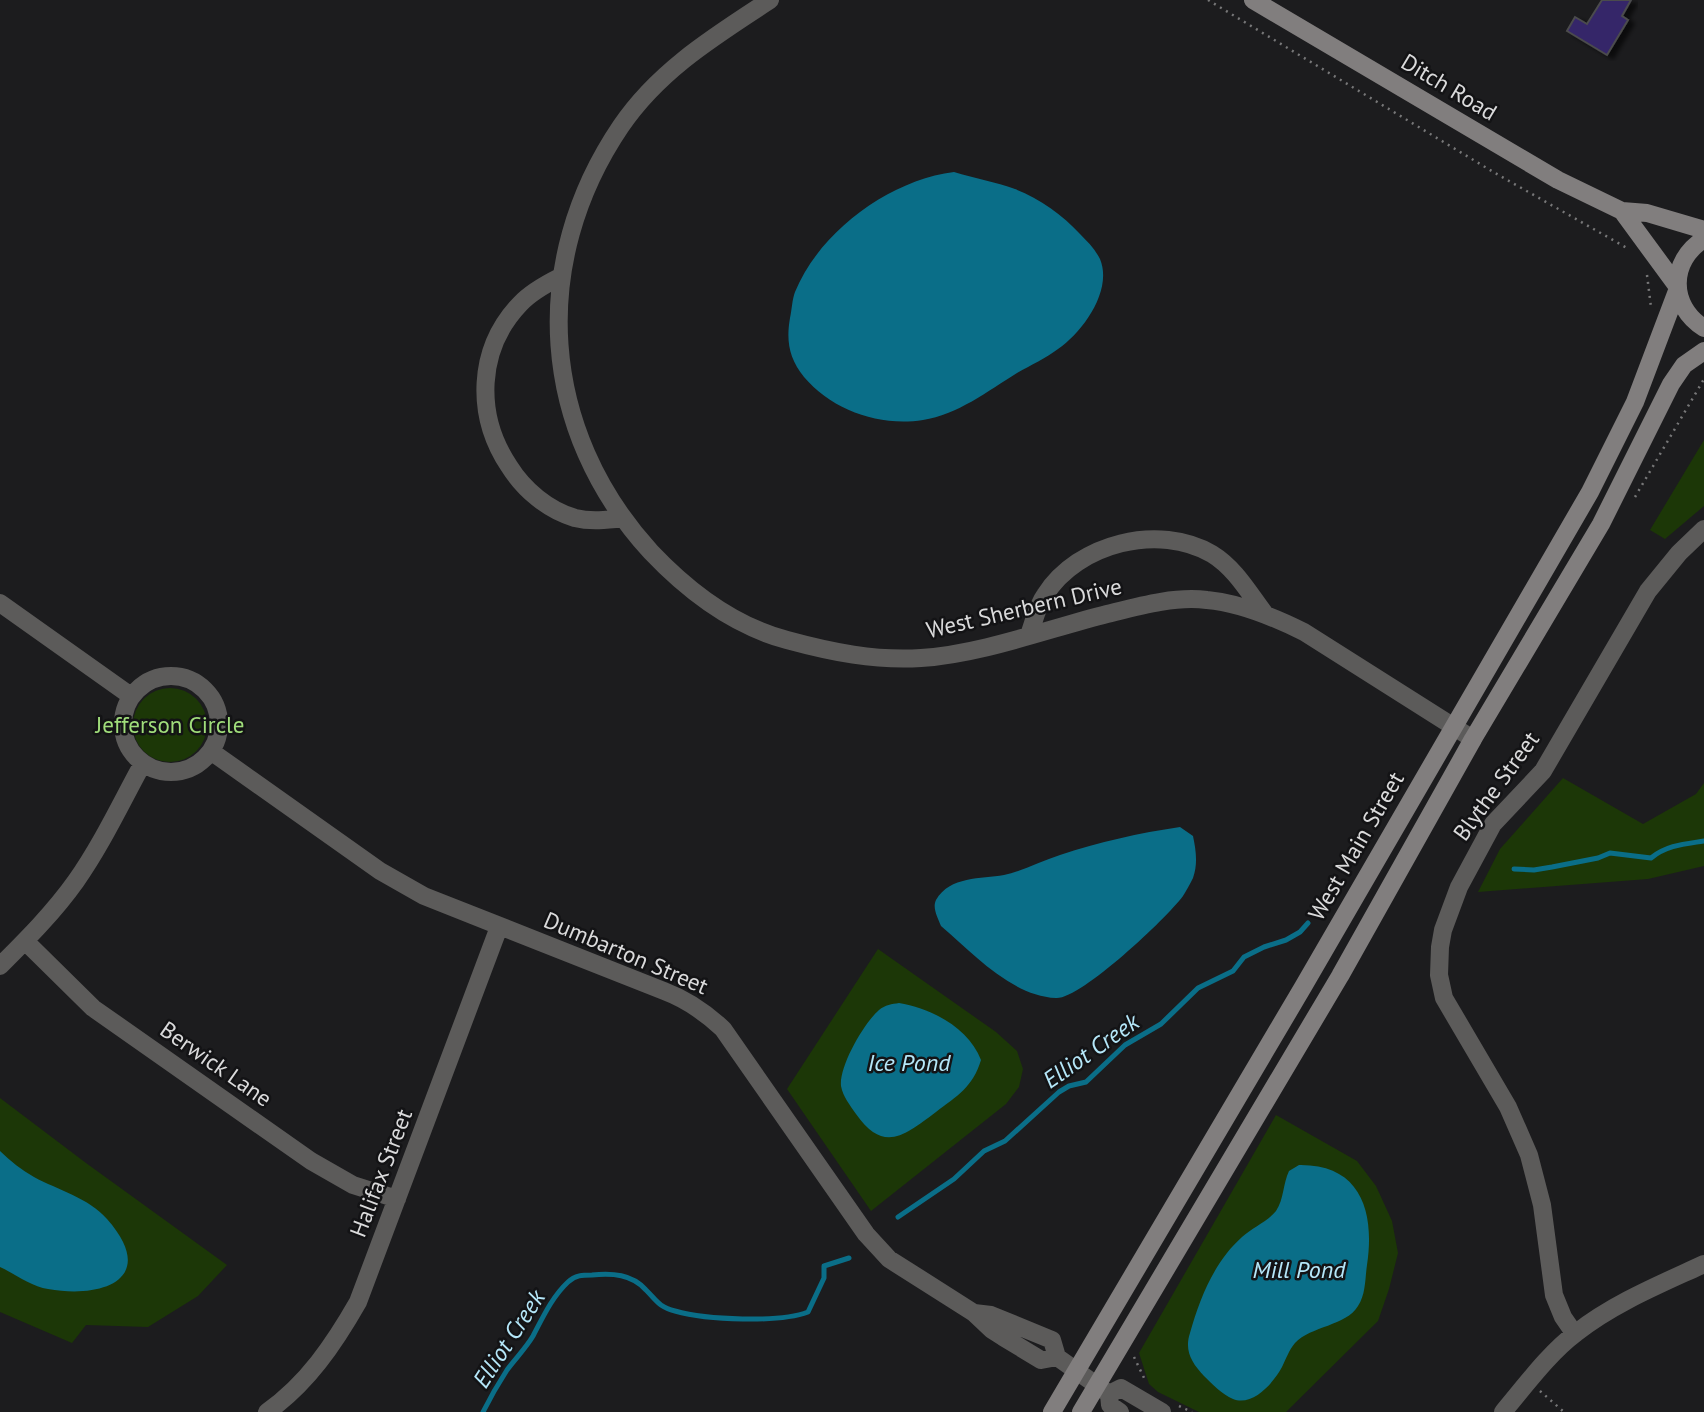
<svg xmlns="http://www.w3.org/2000/svg" width="1704" height="1412" viewBox="0 0 1704 1412" font-family="'PT Sans',sans-serif">
<defs>
<filter id="shadow"><feDropShadow dx="6" dy="3.5" stdDeviation="2" flood-color="#0009"/></filter>
</defs>
<rect width="100%" height="100%" fill="#1c1c1e"/>
<path fill="#1c3707" d="M1704 440V506L1665 539 1650 530Z
M133 725a37 37 0 1 1 74 0a37 37 0 1 1-74 0Z
M1563 778 1643 824 1696 794 1704 783V866L1648 879 1478 892 1500 849Z
M878 949 996 1032 1017 1051 1023 1069 1019 1087 1006 1104 871 1211 787 1089Z
M0 1098 86 1163 227 1265 198 1296 148 1327 86 1325 72 1343 0 1312Z
M1276 1115 1357 1161 1376 1186 1392 1221 1398 1253 1389 1289 1378 1321 1286 1412H1199L1158 1392 1149 1384 1139 1353Z"/>
<path fill="#0a6e88" d="M954 172C974 178 996 182 1015 189 1039 198 1063 215 1080 234 1087 241 1095 249 1100 259 1113 290 1083 332 1058 349 1046 358 1031 365 1017 373 988 391 957 415 923 420 879 427 832 410 804 377 789 358 786 341 790 318 792 309 792 300 795 292 820 231 890 180 954 172Z
M1180 827 1193 836C1196 850 1198 864 1193 878 1190 884 1186 891 1183 896 1167 918 1080 1000 1056 998 1011 996 973 953 941 926 938 918 932 908 936 900 950 876 981 879 1004 875 1023 871 1041 861 1060 855 1099 842 1139 833 1180 827Z
M899 1003C931 1008 969 1028 981 1060 973 1087 957 1096 936 1112 905 1135 884 1154 856 1114 850 1105 843 1097 841 1086 839 1066 864 1023 879 1010 885 1005 892 1004 899 1003Z
M0 1151C10 1161 22 1170 34 1177 58 1190 89 1198 107 1219 159 1278 104 1299 48 1289 32 1287 15 1274 0 1267Z
M1299 1165C1361 1164 1375 1212 1367 1265 1365 1278 1366 1294 1358 1306 1346 1326 1311 1326 1295 1343 1289 1350 1286 1359 1282 1367 1274 1382 1253 1407 1233 1399 1222 1394 1212 1384 1204 1376 1192 1363 1184 1351 1190 1333 1200 1298 1214 1262 1242 1237 1252 1228 1268 1221 1276 1211 1284 1199 1283 1183 1289 1171Z"/>
<g fill="none" stroke-linecap="round" stroke-linejoin="round">
<path stroke="#0a6e88" stroke-width="5" d="M1514 869 1534 870 1552 867 1598 858 1610 853 1651 858C1667 845 1685 844 1704 841
M898 1217 954 1179 984 1151 1005 1141 1059 1092 1069 1086 1086 1082 1125 1045 1161 1024 1198 988 1233 971 1244 957 1264 947 1286 940 1300 932 1308 923
M483 1412C490 1398 498 1384 507 1370 515 1359 526 1348 533 1336 543 1317 552 1297 568 1282 575 1275 583 1275 592 1275 612 1273 632 1274 646 1290 657 1301 659 1307 675 1311 707 1320 779 1323 808 1312L824 1278V1266L849 1258"/>
</g>
<path fill="#342669" stroke="#4b4b4d" stroke-width="2" filter="url(#shadow)" d="M1602 0H1631L1622 16 1628 20 1607 55 1567 31 1575 17 1587 24Z"/>
<g fill="none" stroke-linecap="round" stroke-linejoin="round">
<path stroke="#777778" stroke-width="2.5" stroke-dasharray="2 5" stroke-linecap="butt" d="M1208 0 1495 173 1627 248
M1647 275 1651 307
M1635 497 1704 379
M1134 1357 1146 1382
M1540 1391 1564 1412
M1179 1406 1192 1412"/>
<path stroke="#5c5b5a" stroke-width="18" d="M770 0C715 36 659 70 621 126 528 263 540 431 651 552 688 591 734 626 787 640 831 652 875 661 921 658 981 654 1048 629 1107 614 1139 606 1174 596 1207 600 1241 603 1274 617 1304 632L1473 739
M560 277C546 284 531 292 520 304 477 349 475 415 509 466 524 490 548 510 575 518 591 522 607 520 623 518
M0 603 131 696
M1029 635C1034 622 1037 606 1045 595 1078 543 1159 523 1212 554 1235 568 1249 593 1265 614
M123 724a48 48 0 1 1 96 0a48 48 0 1 1-96 0Z
M212 752 380 871 424 896 664 991C688 1000 705 1012 723 1029L866 1234 889 1259 974 1313 992 1330 1003 1337 1041 1360 1057 1357 1109 1394
M25 941 93 1008 311 1161 353 1185 397 1199
M0 966C27 939 54 912 76 881 102 844 121 803 143 763
M974 1313 991 1315 1052 1340 1057 1357
M1574 1333 1563 1317 1554 1295 1542 1205 1529 1155 1508 1107 1444 998 1439 975 1440 947 1443 930 1459 887 1493 824 1543 771 1648 591 1679 553 1704 529
M1109 1394 1121 1388 1162 1412
M1109 1394 1110 1405 1120 1412
M267 1412C307 1384 334 1344 358 1302L499 927
M1503 1412C1525 1386 1549 1353 1576 1333 1614 1303 1661 1284 1704 1264"/>
<path stroke="#817e7e" stroke-width="18" d="M1253 0 1558 180 1622 211 1647 213 1704 230
M1622 211 1677 286
M1704 239C1669 261 1669 306 1704 328
M1052 1412 1303 987 1590 492 1635 402 1677 291
M1081 1412 1340 976 1473 739 1601 524 1671 384 1684 365 1704 351"/>
</g>
<g text-anchor="middle" stroke-width="5" stroke-linejoin="round" paint-order="stroke">
<g font-size="23" fill="#dadadb" stroke="#131315">
<text transform="translate(1449 87) rotate(31)" y="8">Ditch Road</text>
<text transform="translate(1024 608) rotate(-13)" y="8">West Sherbern Drive</text>
<text transform="translate(1496 786) rotate(-54)" y="8">Blythe Street</text>
<text transform="translate(1356 846) rotate(-60)" y="8">West Main Street</text>
<text transform="translate(626 953) rotate(23)" y="8">Dumbarton Street</text>
<text transform="translate(216 1064) rotate(35)" y="8">Berwick Lane</text>
<text transform="translate(381 1173) rotate(-69)" y="8">Halifax Street</text>
</g>
<g font-size="23" fill="#a0dd7b" stroke="#131315">
<text x="170" y="733">Jefferson Circle</text>
</g>
<g font-size="24" font-style="italic" fill="#b5e7f9" stroke="#131315">
<text transform="translate(1091 1051) rotate(-35)" y="8">Elliot Creek</text>
<text x="909" y="1071">Ice Pond</text>
<text x="1299" y="1278">Mill Pond</text>
<text transform="translate(509 1339) rotate(-57)" y="8">Elliot Creek</text>
</g>
</g>
</svg>
